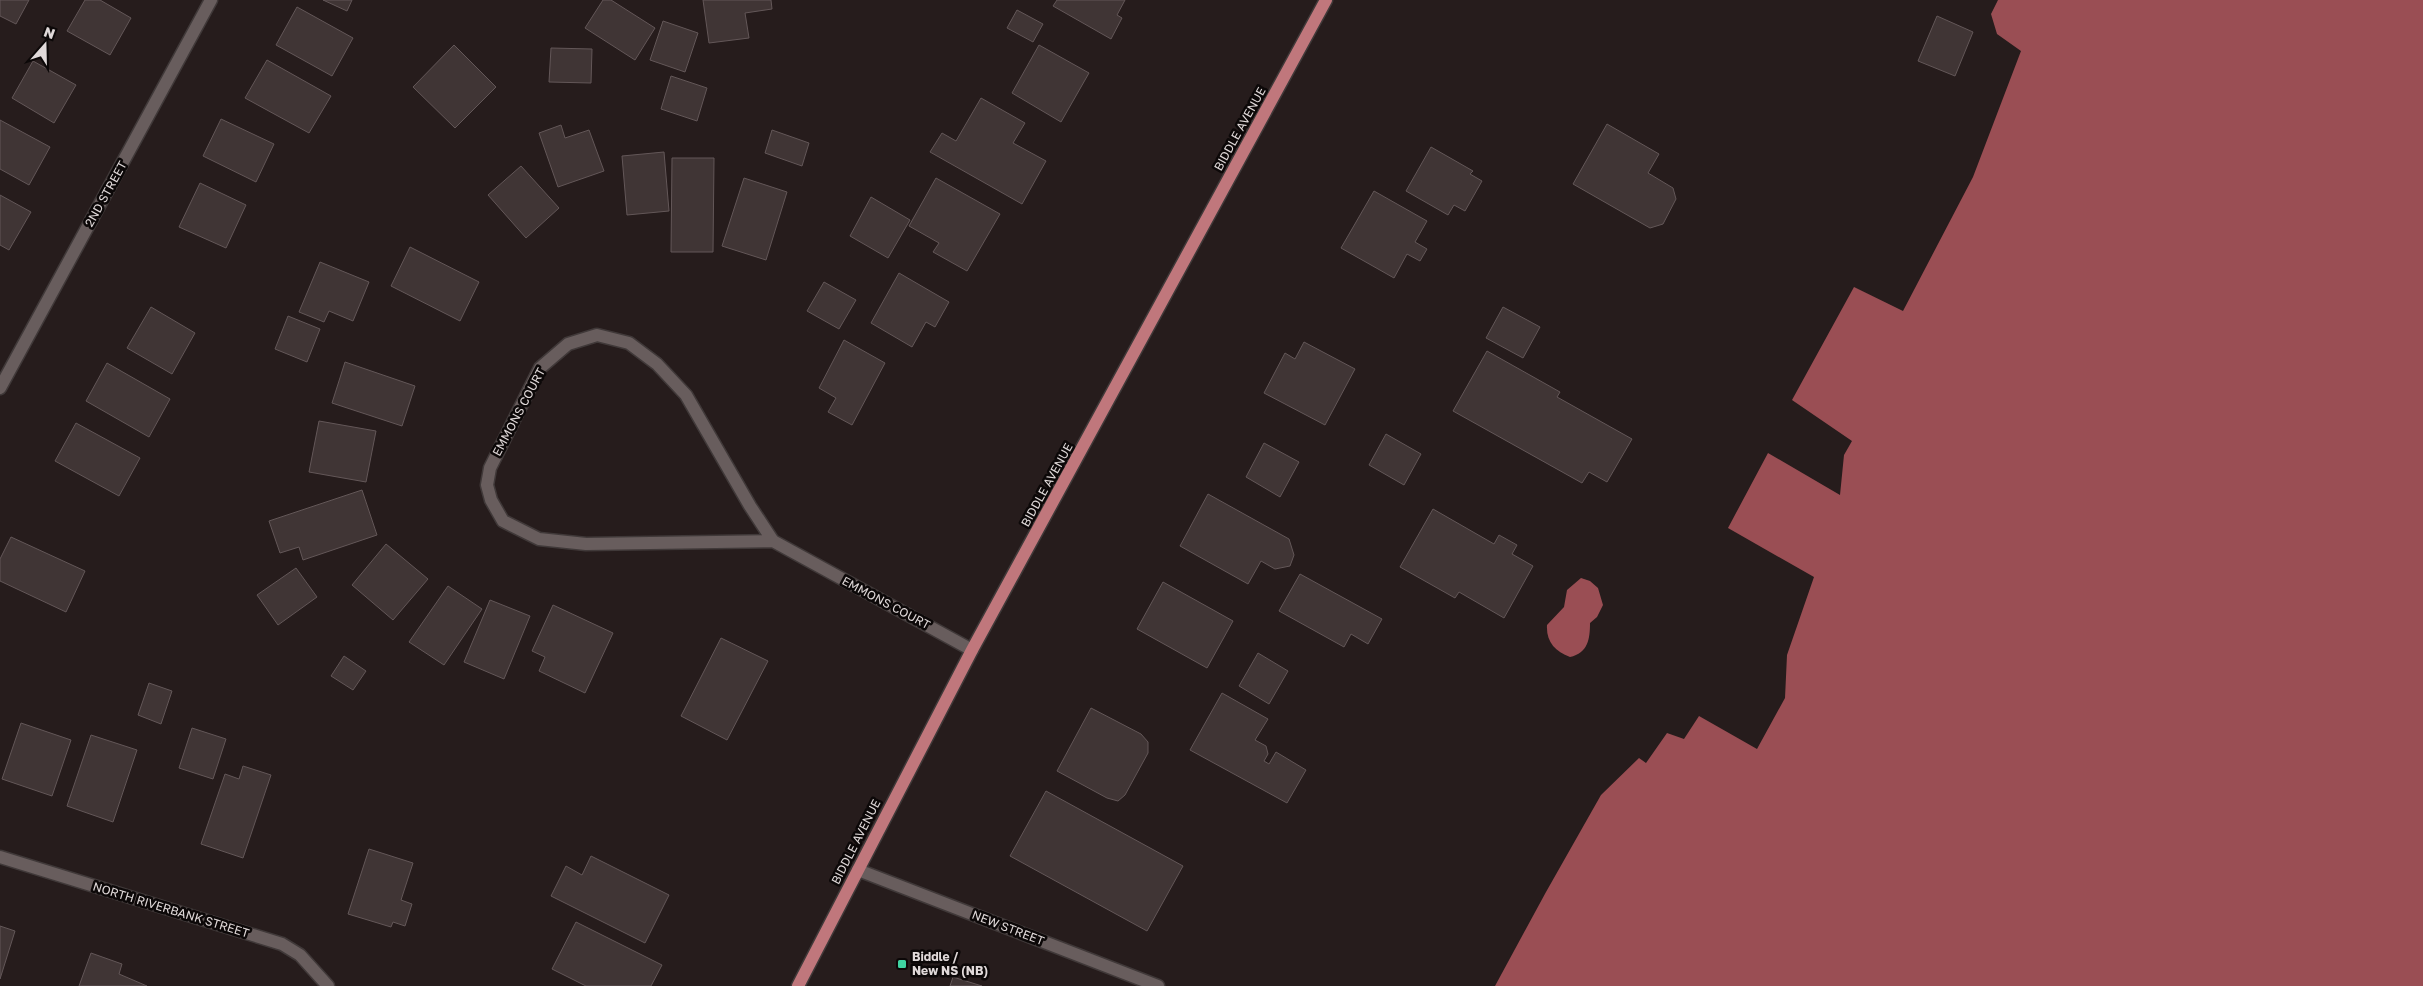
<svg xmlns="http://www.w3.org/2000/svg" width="2423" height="986" viewBox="0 0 2423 986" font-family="'Golos Text',sans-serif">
<rect width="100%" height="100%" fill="#261c1c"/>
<path fill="#9a4e54" d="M1998 0H2423V986H1495L1546 892 1601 795 1639 758 1646 763 1667 733 1684 739 1699 716 1757 749 1785 698 1787 655 1814 577 1728 528 1768 453 1840 495 1844 455 1852 441 1792 400 1854 287 1903 311 1973 177 2021 51 1997 34 1991 14Z
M1581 578 1590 581 1598 588 1603 605 1597 617 1590 623C1590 639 1588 653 1570 657 1555 651 1546 642 1547 625L1564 607 1567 590Z"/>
<path fill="#403535" stroke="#635758" d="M0 0H29L16 24 0 16Z
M85 0H100L131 18 110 55 67 31Z
M323 0H352L347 11Z
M603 0H611L655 28 635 60 585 28Z
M703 0H771L772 9 745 13 749 38 709 43Z
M1057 0H1125L1117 15 1122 18 1111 39 1053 6Z
M297 7 353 38 332 76 276 45Z
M1017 10 1043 24 1033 42 1007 28Z
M1937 16 1973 32 1955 76 1918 61Z
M663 21 698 33 685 72 650 60Z
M454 45 496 87 455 128 413 87Z
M1039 45 1089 73 1061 122 1012 93Z
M551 48 592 49 591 83 549 82Z
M267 60 331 96 309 133 245 98Z
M33 61 76 85 54 123 12 98Z
M671 76 707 88 697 121 661 109Z
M981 98 1025 123 1013 143 1046 161 1022 204 930 152 942 133 956 141Z
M221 119 274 144 256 182 203 156Z
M0 120 50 147 29 185 0 169Z
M1607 124 1659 154 1648 173 1673 188 1676 199 1663 224 1650 228 1573 184Z
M561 125 565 138 589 130 604 171 558 187 539 133Z
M772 130 809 143 802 166 765 153Z
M1431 147 1473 171 1470 174 1482 181 1465 211 1454 205 1448 215 1406 191Z
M664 152 669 211 627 215 622 156Z
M672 158H714L713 252H671Z
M521 166 559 208 526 238 488 195Z
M744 178 787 192 766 260 722 246Z
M936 178 1000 214 967 271 933 252 939 243 909 226Z
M200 183 246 205 226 248 179 227Z
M1374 191 1427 221 1415 242 1427 249 1420 261 1407 254 1394 278 1341 248Z
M0 195 31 212 9 250 0 245Z
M871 197 910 220 888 258 850 236Z
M410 247 479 282 460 321 391 286Z
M320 262 369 282 353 321 329 311 324 322 299 312Z
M899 273 949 302 935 327 926 322 912 347 871 323Z
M824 282 856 300 839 329 807 311Z
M151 307 195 333 172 374 127 348Z
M1503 307 1540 327 1523 358 1486 338Z
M288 316 320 329 307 362 275 349Z
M844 340 885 363 852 425 828 412 836 398 819 388Z
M1304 342 1355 369 1325 425 1264 393 1285 353 1295 359Z
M1487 351 1560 392 1557 397 1632 439 1607 482 1589 472 1582 483 1453 411Z
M345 362 415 386 402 426 332 403Z
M107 363 170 399 149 437 86 401Z
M319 421 376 431 366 482 309 472Z
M76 423 140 458 119 496 55 461Z
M1386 434 1421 454 1404 485 1369 465Z
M1264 443 1299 462 1280 497 1246 477Z
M362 490 377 535 303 560 299 547 280 553 269 521Z
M1208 494 1289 539 1294 555 1290 566 1275 569 1261 561 1248 584 1180 546Z
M1433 509 1494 544 1499 535 1517 545 1512 554 1533 566 1504 618 1459 592 1455 598 1400 567Z
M11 537 85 571 66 612 0 581V559Z
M386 544 428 579 393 620 352 585Z
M296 568 317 597 278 625 257 595Z
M1300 574 1382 619 1368 644 1351 634 1344 647 1279 611Z
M1163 582 1233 621 1207 668 1137 629Z
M448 586 482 609 444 665 409 642Z
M490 600 530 616 504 679 464 662Z
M553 605 613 633 585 693 539 671 545 657 532 651Z
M721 638 768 661 727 740 681 716Z
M1258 653 1288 671 1269 704 1239 686Z
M344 656 366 671 353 690 331 676Z
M149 683 172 691 161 724 138 715Z
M1222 693 1268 719 1255 740 1266 746 1268 754 1264 761 1269 764 1276 752 1306 770 1287 803 1190 750Z
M1091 708 1141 734 1148 742V753L1125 795 1118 801 1107 798 1057 771Z
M21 723 71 740 52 796 2 779Z
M192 728 226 739 213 779 179 768Z
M91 735 137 750 113 822 67 806Z
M243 766 271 775 243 858 201 844 225 774 239 779Z
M1046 791 1183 866 1147 931 1010 856Z
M369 849 413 863 401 900 412 904 405 926 393 922 391 927 348 914Z
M591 856 669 895 645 943 551 896 566 866 582 875Z
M576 922 662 965 651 986H586L552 969Z
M0 926 15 931 0 979Z
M91 953 122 964 119 974 147 986H79Z
M953 977 982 986H950Z"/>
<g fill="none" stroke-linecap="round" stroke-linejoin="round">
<defs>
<path id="minor" d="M597 335 629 343 657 364 686 395 750 506 773 541 586 544 539 539 503 521 491 500 487 485 490 468 540 368 568 344Z
M0 388 211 0
M773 541 972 650
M0 857 282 944 300 955 328 986
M858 870 1158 986"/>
<path id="major" d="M798 986 972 650 1326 0"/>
</defs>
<use href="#minor" stroke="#403939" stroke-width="15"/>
<use href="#major" stroke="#403939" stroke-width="15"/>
<use href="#minor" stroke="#685d5d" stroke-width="12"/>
<use href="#major" stroke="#c0777c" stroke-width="12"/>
</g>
<rect fill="#3fd4a2" stroke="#0c0808" stroke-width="2" x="897" y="959" width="10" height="10" rx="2.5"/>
<g text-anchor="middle" stroke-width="5" stroke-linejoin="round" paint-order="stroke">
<g font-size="12" fill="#e0d9d9" stroke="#0c0808">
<text transform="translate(1240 129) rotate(-61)" y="4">BIDDLE AVENUE</text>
<text transform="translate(106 194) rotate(-61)" y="4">2ND STREET</text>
<text transform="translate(519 412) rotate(-62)" y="4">EMMONS COURT</text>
<text transform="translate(1047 485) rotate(-61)" y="4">BIDDLE AVENUE</text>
<text transform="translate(886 603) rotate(28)" y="4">EMMONS COURT</text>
<text transform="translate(856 842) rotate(-63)" y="4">BIDDLE AVENUE</text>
<text transform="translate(171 910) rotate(17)" y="4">NORTH RIVERBANK STREET</text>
<text transform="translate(1008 928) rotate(21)" y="4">NEW STREET</text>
</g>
<g font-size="12" font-weight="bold" fill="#e0d9d9" stroke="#0c0808" text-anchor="start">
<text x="912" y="961">Biddle /<tspan x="912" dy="14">New NS (NB)</tspan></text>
</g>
</g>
<g transform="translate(45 45) rotate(20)" stroke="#0c0808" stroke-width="4" paint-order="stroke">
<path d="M0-4L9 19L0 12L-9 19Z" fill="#e0d9d9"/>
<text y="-8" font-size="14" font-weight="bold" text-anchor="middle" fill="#e0d9d9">N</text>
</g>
</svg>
